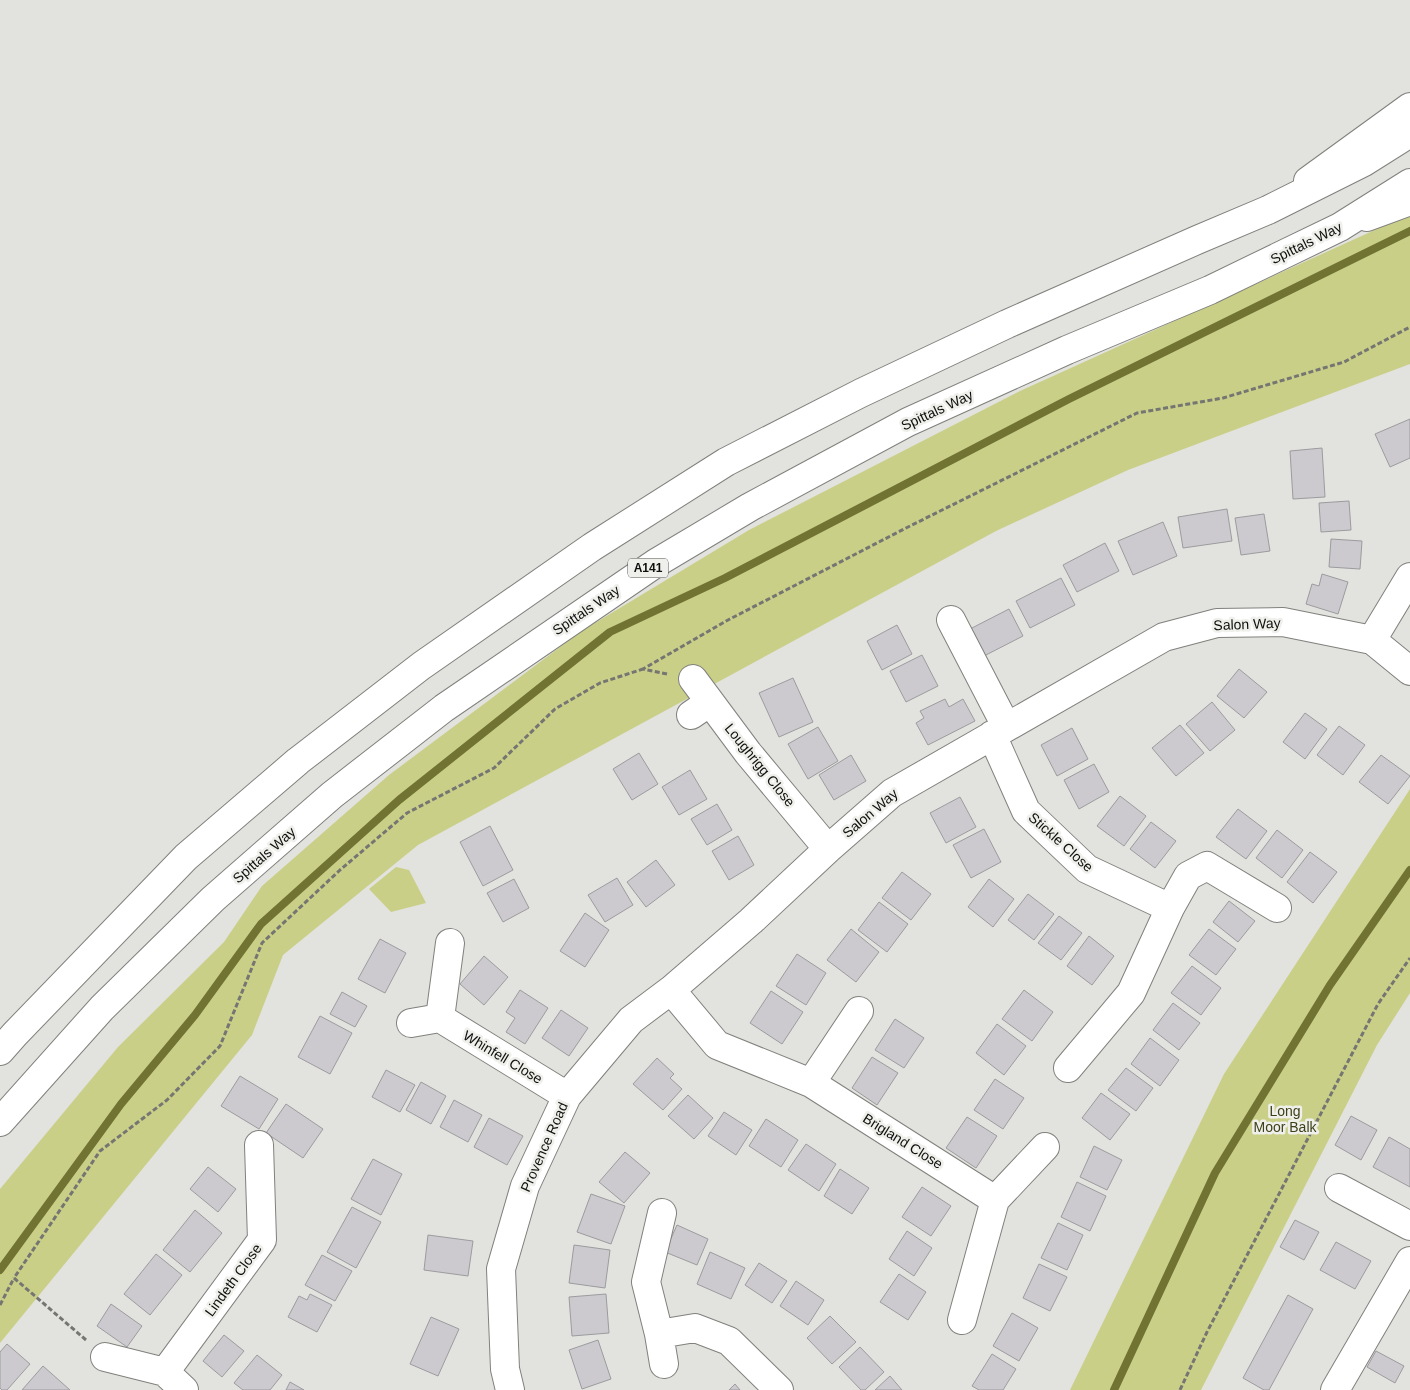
<svg xmlns="http://www.w3.org/2000/svg" width="1410" height="1390" viewBox="0 0 1410 1390" font-family="Helvetica,sans-serif">
<rect width="100%" height="100%" fill="#e2e2de"/>
<path fill="#cacf88" d="M1410 214V364L1128 470 996 531 418 845 283 955 252 1035 0 1343V1189L118 1047 224 942 262 886 389 775 580 632 749 530 1020 391Z
M1410 789V993L1377 1045 1201 1390H1070L1224 1074Z
M396 867 409 870 426 903 391 912 369 889Z"/>
<g fill="none" stroke-linecap="round" stroke-linejoin="round">
<path stroke="#707332" stroke-width="8" d="M0 1270 121 1104 195 1015 261 924 399 800 610 632 725 578 1069 399 1410 231
M1114 1390 1215 1173 1330 985 1410 870"/>
</g>
<path fill="#cccace" stroke="#9c9b9e" d="M1410 419V458L1390 467 1375 434Z
M1322 448 1325 497 1293 499 1290 451Z
M1349 501 1351 530 1321 532 1319 503Z
M1227 509 1232 541 1183 548 1178 517Z
M1264 514 1270 551 1241 555 1235 518Z
M1163 522 1177 556 1133 575 1118 541Z
M1331 539 1362 541 1360 569 1329 567Z
M1105 543 1119 571 1077 592 1063 565Z
M1322 574 1348 582 1338 614 1306 604 1312 584 1319 586Z
M1061 578 1075 605 1030 628 1016 601Z
M1009 609 1023 636 984 656 970 629Z
M897 625 912 654 882 670 867 641Z
M922 655 938 686 906 702 890 671Z
M1239 669 1267 692 1244 718 1217 696Z
M793 678 813 722 779 737 759 693Z
M945 699 949 707 963 699 975 721 928 745 916 723 924 718 920 711Z
M1212 702 1235 730 1210 751 1186 724Z
M1305 713 1327 729 1305 759 1283 742Z
M1180 725 1204 753 1176 776 1152 748Z
M1339 726 1365 745 1343 775 1317 755Z
M818 727 838 761 808 779 788 744Z
M1072 728 1088 759 1057 776 1041 745Z
M639 753 658 784 632 800 613 769Z
M851 755 866 781 834 800 819 775Z
M1381 755 1410 776 1388 804 1359 782Z
M1094 764 1109 792 1079 809 1064 780Z
M690 770 707 799 679 815 662 787Z
M1120 796 1146 816 1124 846 1097 826Z
M960 797 976 827 946 843 930 813Z
M717 804 732 830 707 845 691 819Z
M1238 809 1267 831 1246 859 1216 837Z
M1151 822 1176 841 1155 868 1130 849Z
M490 826 513 870 483 886 460 842Z
M984 829 1001 862 971 878 953 845Z
M1277 830 1303 850 1282 878 1256 858Z
M738 836 754 865 729 880 712 851Z
M1310 852 1337 872 1313 903 1287 882Z
M656 860 675 885 646 907 627 882Z
M902 872 931 894 911 920 882 898Z
M617 878 633 905 605 922 588 895Z
M514 879 529 908 503 922 487 893Z
M989 879 1014 899 993 927 968 907Z
M1028 894 1054 914 1034 940 1008 920Z
M1229 901 1255 921 1238 942 1213 922Z
M879 902 908 924 887 952 858 930Z
M585 913 609 930 585 967 560 951Z
M1059 916 1082 933 1061 960 1038 943Z
M851 929 879 952 856 982 827 960Z
M1209 929 1236 949 1216 975 1189 955Z
M1089 936 1114 956 1092 985 1067 966Z
M380 939 406 953 385 993 358 979Z
M797 954 826 973 806 1005 776 986Z
M484 956 508 977 484 1005 460 984Z
M1192 966 1221 988 1201 1015 1171 993Z
M520 990 548 1008 525 1044 506 1032 515 1018 506 1012Z
M1024 990 1053 1012 1032 1041 1002 1019Z
M771 991 803 1012 782 1044 750 1023Z
M342 992 367 1006 355 1027 330 1014Z
M1173 1003 1200 1023 1179 1050 1153 1030Z
M561 1010 588 1028 569 1056 542 1038Z
M320 1016 352 1033 330 1074 298 1057Z
M895 1019 924 1038 904 1068 875 1050Z
M997 1024 1026 1046 1004 1075 976 1053Z
M1150 1038 1179 1060 1160 1086 1131 1064Z
M872 1057 898 1073 877 1105 852 1088Z
M657 1058 674 1074 670 1078 682 1089 663 1110 633 1084Z
M1126 1068 1153 1088 1136 1111 1108 1090Z
M386 1070 415 1085 400 1112 372 1097Z
M240 1076 278 1099 259 1129 221 1106Z
M995 1079 1024 1098 1003 1129 974 1110Z
M421 1082 446 1096 431 1124 406 1110Z
M1101 1093 1130 1114 1110 1140 1082 1118Z
M688 1095 713 1118 694 1139 668 1116Z
M454 1100 482 1115 468 1142 440 1127Z
M286 1104 323 1129 303 1158 266 1133Z
M724 1112 752 1130 736 1155 708 1136Z
M1351 1116 1377 1130 1361 1160 1335 1145Z
M967 1117 997 1136 976 1168 946 1148Z
M489 1118 523 1136 507 1165 474 1147Z
M766 1119 798 1140 781 1167 749 1146Z
M1389 1137 1410 1149V1187L1373 1167Z
M806 1144 836 1164 819 1191 788 1170Z
M1094 1146 1122 1160 1107 1190 1080 1177Z
M625 1152 650 1173 624 1203 599 1182Z
M373 1159 402 1174 381 1215 351 1199Z
M208 1167 236 1189 218 1212 190 1189Z
M840 1169 869 1188 852 1214 824 1196Z
M1077 1182 1106 1196 1090 1231 1061 1217Z
M922 1187 951 1206 931 1236 902 1217Z
M591 1194 625 1206 611 1244 577 1232Z
M352 1207 381 1222 356 1268 327 1252Z
M195 1210 222 1233 190 1272 163 1250Z
M1295 1220 1319 1232 1304 1260 1280 1247Z
M1058 1223 1083 1235 1067 1270 1041 1258Z
M677 1225 708 1239 697 1265 665 1252Z
M907 1231 932 1248 914 1276 889 1259Z
M428 1235 473 1241 468 1276 424 1270Z
M1336 1242 1371 1261 1355 1289 1320 1270Z
M574 1245 610 1250 605 1288 569 1283Z
M710 1252 745 1268 731 1299 697 1284Z
M156 1254 182 1275 150 1315 124 1294Z
M322 1255 352 1271 335 1301 305 1285Z
M759 1263 787 1281 772 1303 745 1285Z
M1039 1264 1067 1277 1050 1311 1023 1298Z
M899 1274 926 1292 908 1320 880 1302Z
M796 1281 824 1300 808 1325 780 1306Z
M310 1294 332 1305 317 1332 288 1317 299 1296 307 1300Z
M606 1294 609 1333 572 1336 569 1297Z
M1288 1295 1313 1309 1269 1390H1264L1243 1378Z
M111 1304 142 1326 127 1347 97 1326Z
M1012 1313 1038 1328 1019 1361 993 1346Z
M830 1316 856 1342 832 1364 807 1338Z
M431 1317 459 1329 438 1376 410 1364Z
M224 1335 244 1351 222 1377 203 1361Z
M598 1340 611 1379 582 1389 569 1350Z
M7 1344 30 1364 7 1390H2L0 1388V1352Z
M860 1347 884 1372 865 1390H861L839 1367Z
M1376 1351 1404 1366 1395 1383 1367 1367Z
M992 1354 1016 1369 1003 1390H979L972 1386Z
M257 1355 282 1375 270 1390H243L234 1383Z
M43 1366 70 1390H22Z
M890 1376 902 1390H875Z
M290 1382 304 1390H286Z
M735 1384 740 1390H729Z"/>
<g fill="none" stroke-linecap="round" stroke-linejoin="round">
<defs>
<path id="street" d="M951 620 1006 726
M1372 640 1410 577
M693 679 748 753 828 849
M691 715 710 702
M992 735 1026 811 1087 869 1170 908
M671 990 717 1045 811 1083 995 1200
M440 1018 567 1096
M411 1023 440 1018 450 943
M1068 1068 1131 993 1170 908 1188 876 1207 866 1277 908
M811 1083 859 1011
M1339 1188 1410 1226
M662 1213 646 1282 659 1334 695 1328 729 1341 779 1390
M962 1320 995 1200 1045 1147
M659 1334 664 1364
M105 1357 165 1372 184 1390
M165 1372 262 1240 259 1145
M510 1390 505 1369 501 1269 525 1186 567 1096 631 1020 671 990 751 921 828 849 892 793 1164 637 1217 623 1283 622 1372 640 1410 671
M1335 1390 1410 1261"/>
<path id="secondary" d="M1308 181 1410 107
M1367 217 1410 201"/>
<path id="highway" d="M0 1051 15 1034 186 857 298 761 421 666 592 547 726 462 861 393 1007 324 1197 240 1268 210 1364 162 1410 133
M0 1122 102 1008 213 899 332 795 444 708 656 563 750 507 908 422 1067 350 1210 290 1340 227 1410 183"/>
</defs>
<use href="#street" stroke="#80817d" stroke-width="30"/>
<use href="#secondary" stroke="#80817d" stroke-width="30"/>
<use href="#highway" stroke="#80817d" stroke-width="30"/>
<path stroke="#757572" stroke-width="3" stroke-dasharray="5 2.5" stroke-linecap="butt" d="M667 674 643 669 728 620 906 528 1137 413 1223 398 1344 362 1410 327
M0 1305 14 1278
M86 1340 14 1278 100 1151 167 1100 220 1046 262 943 340 870 407 813 494 768 555 709 600 683 643 669
M1180 1390 1207 1332 1378 1004 1410 958"/>
<use href="#street" stroke="#fff" stroke-width="28"/>
<use href="#secondary" stroke="#fff" stroke-width="28"/>
<use href="#highway" stroke="#fff" stroke-width="28"/>
</g>
<g text-anchor="middle" stroke-width="5" stroke-linejoin="round" paint-order="stroke">
<rect fill="#eff0eb" stroke="#525350" stroke-width="1" x="628" y="558.5" width="40" height="19" rx="4"/>
<g font-size="12" font-weight="bold" fill="#0f100e">
<text x="648" y="572">A141</text>
</g>
<g font-size="14" fill="#0f100e" stroke="#eff0eb">
<text transform="translate(1306 243) rotate(-26)" y="5">Spittals Way</text>
<text transform="translate(937 410) rotate(-25)" y="5">Spittals Way</text>
<text transform="translate(586 610) rotate(-34)" y="5">Spittals Way</text>
<text transform="translate(1247 624) rotate(-2)" y="5">Salon Way</text>
<text transform="translate(760 765) rotate(51)" y="5">Loughrigg Close</text>
<text transform="translate(870 813) rotate(-40)" y="5">Salon Way</text>
<text transform="translate(1061 842) rotate(42)" y="5">Stickle Close</text>
<text transform="translate(264 855) rotate(-41)" y="5">Spittals Way</text>
<text transform="translate(503 1057) rotate(31)" y="5">Whinfell Close</text>
<text transform="translate(903 1141) rotate(32)" y="5">Brigland Close</text>
<text transform="translate(544 1147) rotate(-66)" y="5">Provence Road</text>
<text transform="translate(233 1280) rotate(-54)" y="5">Lindeth Close</text>
</g>
<g font-size="14" fill="#3e4019" stroke="#eff0eb">
<text x="1285" y="1116">Long<tspan x="1285" dy="16">Moor Balk</tspan></text>
</g>
</g>
</svg>
